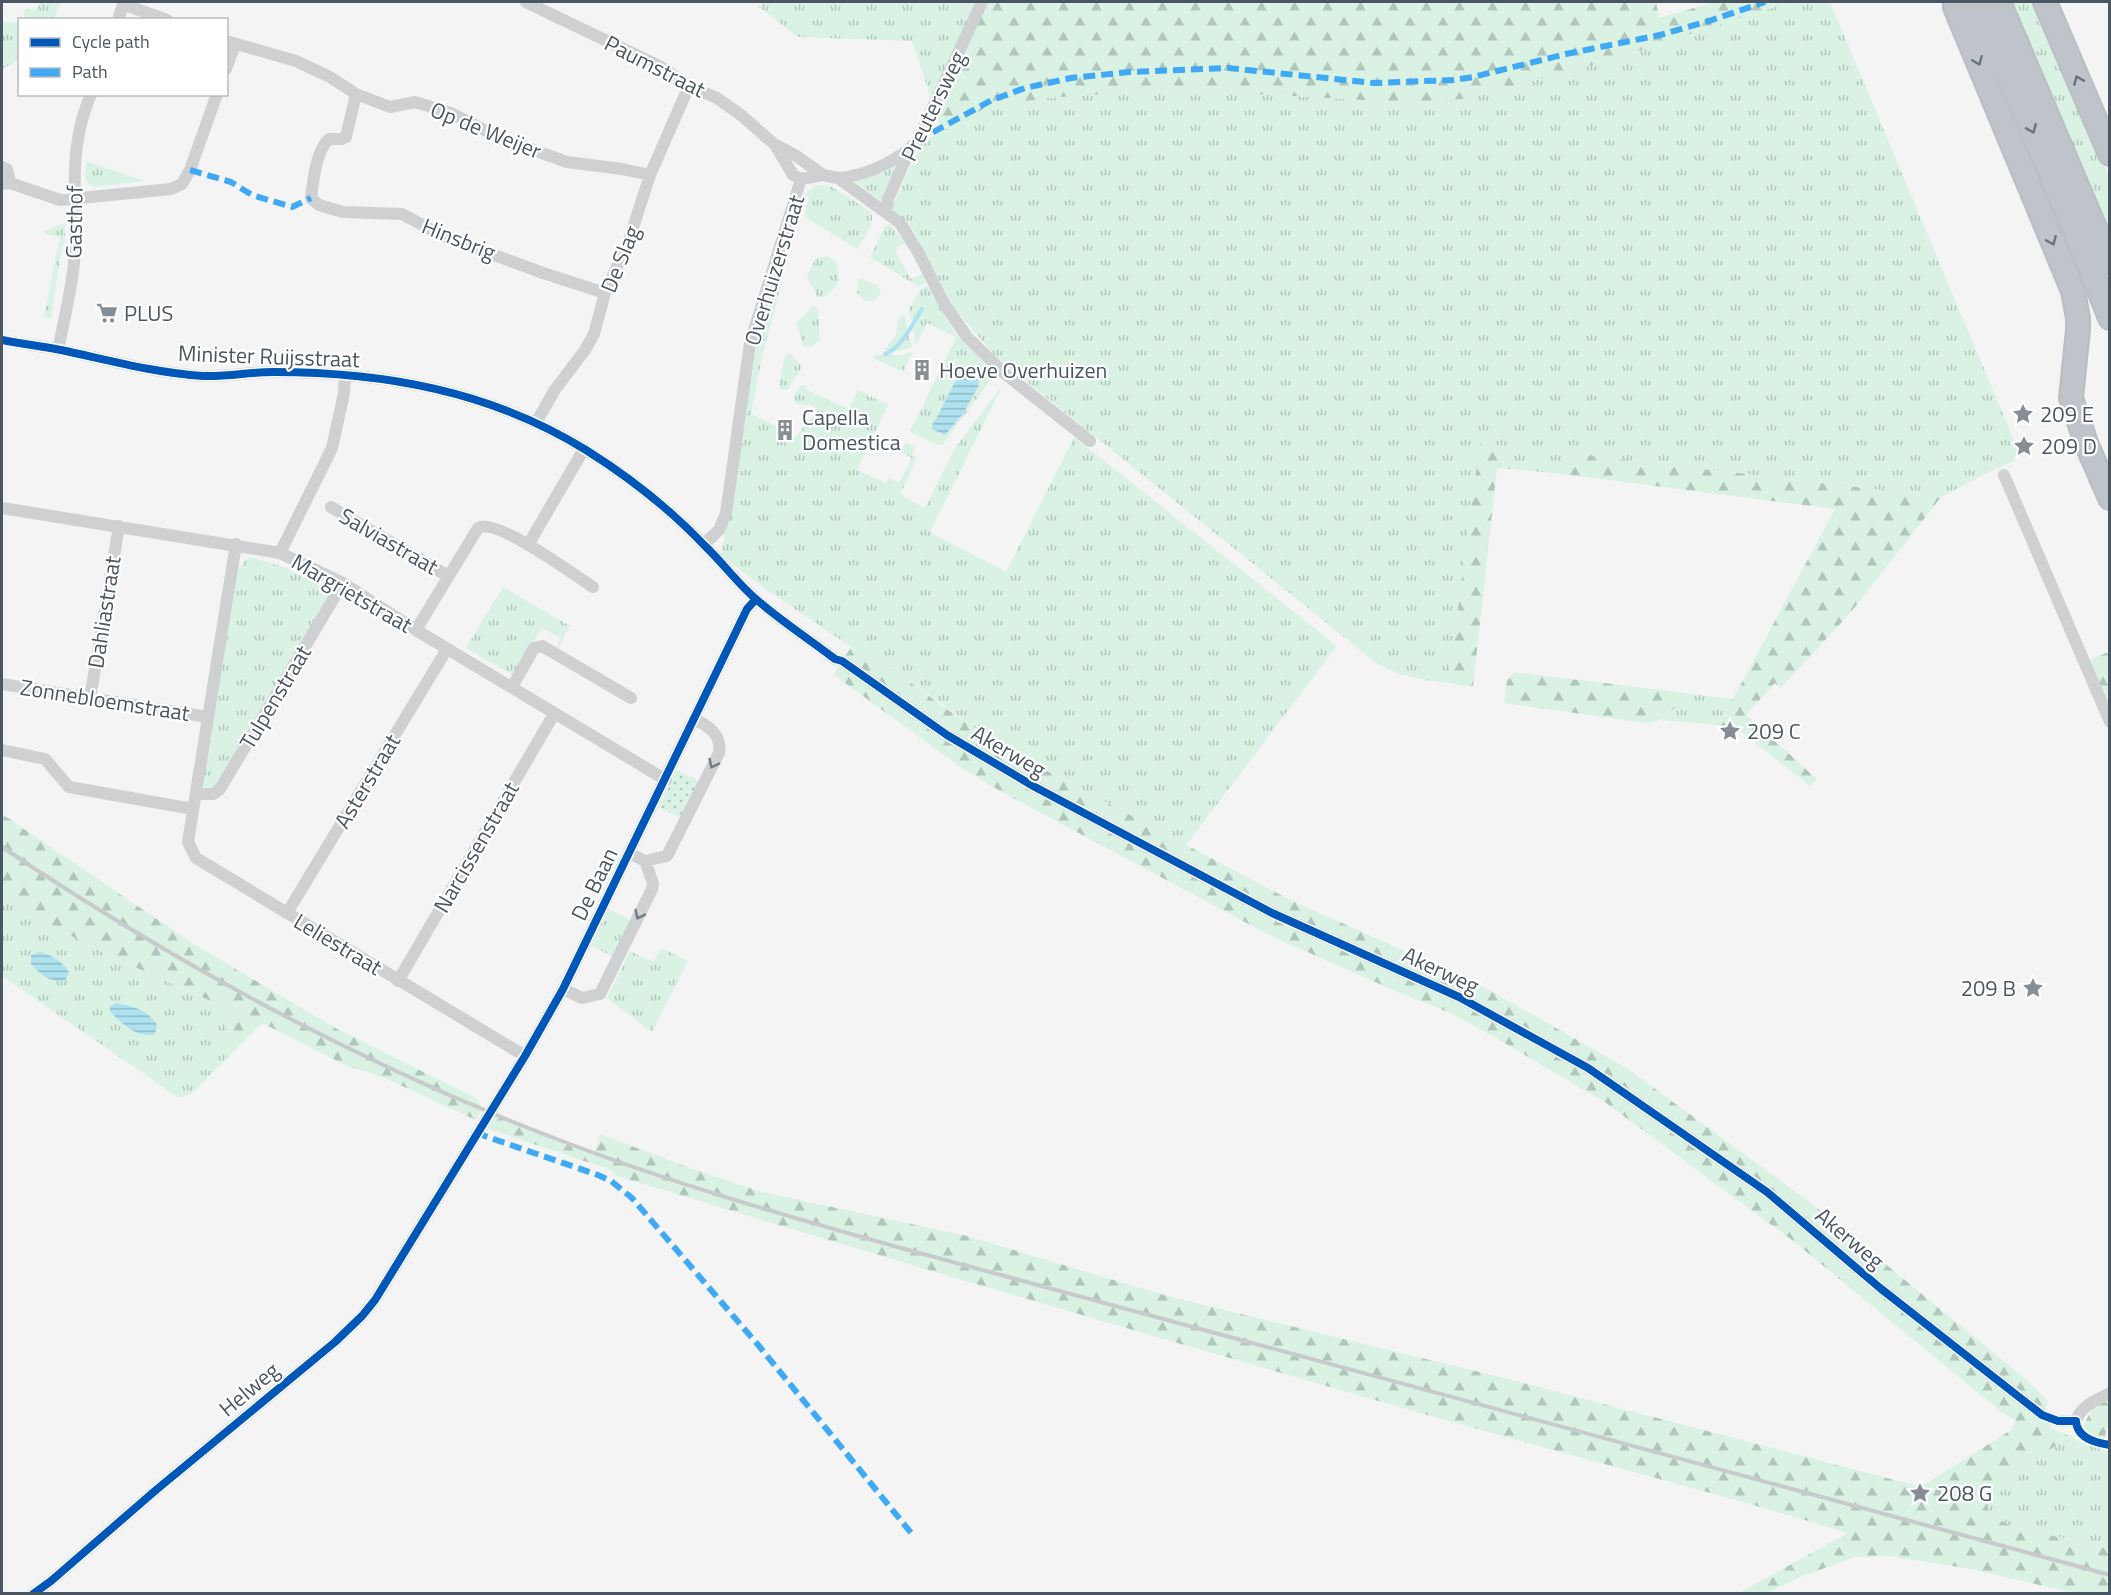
<svg xmlns="http://www.w3.org/2000/svg" width="2111" height="1595" viewBox="0 0 2111 1595" font-family="'Titillium Web',sans-serif">
<defs>
<pattern id="grass-tufts" width="24" height="20" patternUnits="userSpaceOnUse" patternTransform="scale(1.5)"><rect width="24" height="20" fill="#d9f2e3"/><path d="M3 7l-1-3M5 7V3M7 7l1-3M15 17l-1-3M17 17v-4M19 17l1-3" fill="none" stroke="#b2c7bb"/></pattern>
<pattern id="forest-firs" width="22" height="20" patternUnits="userSpaceOnUse" patternTransform="scale(1.5)"><rect width="22" height="20" fill="#d9f2e3"/><path d="M5 1l3.5 6h-7zM16 11l3.5 6h-7z" fill="#b2c7bb"/></pattern>
<pattern id="park-dots" width="8" height="8" patternUnits="userSpaceOnUse" patternTransform="scale(1.5)"><rect width="8" height="8" fill="#d9f2e3"/><path d="M2 2h.1M6 6h.1" fill="none" stroke="#b2c7bb" stroke-width="1.8" stroke-linecap="round"/></pattern>
<pattern id="water-rules" width="6" height="5" patternUnits="userSpaceOnUse" patternTransform="scale(1.5)"><rect width="6" height="5" fill="#aee2f0"/><path d="M0 2.5h6" fill="none" stroke="#90bac6"/></pattern>
</defs>
<rect width="100%" height="100%" fill="#f4f4f4"/>
<path fill="url(#grass-tufts)" d="M41 2H61L53 19H26L23 13 27 8 36 10Z
M762 2H987L936 113 912 41 798 37 759 7Z
M1790 2H1830L2018 450 2015 461 1995 469 1941 497 1566 453 1563 474 1510 469V447L1481 443 1448 683C1420 679 1399 677 1375 662L995 356 955 309 913 230 891 209 923 140 942 132 984 109 1046 98 1149 91 1220 92 1412 103 1463 99 1607 61Z
M2009 2H2035L2109 177V239Z
M2 22 20 23 19 60 2 69Z
M86 161 145 181 93 187C82 182 85 171 86 161Z
M899 163 881 201 853 180Z
M824 185 832 187 870 211C877 223 864 238 857 249L804 216 809 197 803 195 816 186Z
M65 223V243L62 247 51 319 44 316 60 237 45 234 44 231Z
M890 224 905 243 895 250 911 279 923 274 925 282 919 287 870 257 885 226Z
M827 256 836 262 839 283 826 296 818 298 807 277 815 259Z
M776 276 783 278 763 353 751 414 780 428 778 432 794 439 818 410 811 405 798 404 794 401 795 394 801 385H807L805 389 849 409 858 390 888 405 857 470 886 483 889 478 899 483 912 458 901 452 906 442 915 447 912 455 917 457 901 493 907 499 925 508 955 448 1003 385 930 532 1006 572 1074 437 1337 646 1186 845 1020 756 984 734 896 671 851 647 767 590 721 555 757 339Z
M860 278 878 286 881 294 873 301H865L857 293 858 282Z
M927 286 957 336 992 370V378L943 444 938 445 910 432 956 337 927 323 916 345 909 309 921 289Z
M814 305 818 310 820 340 812 346 804 347 796 323Z
M904 314 912 347 899 351 884 350 896 336 898 319Z
M913 351 903 372 873 358 876 355H904Z
M788 354 792 355 802 367 788 389 783 390 779 387 785 357Z
M250 557 284 567 332 592 213 789 206 790 203 786 239 565 242 566 244 561Z
M503 587 570 626 558 648 556 647 561 638 542 628 513 675 466 648Z
M1683 693 1733 699 1717 725 1663 720 1671 713Z
M2 894C71 942 150 974 226 1008L228 1057 192 1093 179 1098 2 976Z
M609 909 629 919 631 925 617 953 611 956 591 945Z
M661 948 688 961 652 1032 607 998 630 951 653 962Z
M2070 1436 2080 1442 2109 1452V1549L2010 1526 1989 1512 1985 1496 1990 1489Z"/>
<path fill="url(#forest-firs)" d="M987 2H1656L1659 18 1715 2H1790L1607 61 1463 99 1412 103 1220 92 1149 91 1046 98 984 109 942 132 936 113Z
M1480 443 1511 447 1510 469 1497 468 1473 687 1448 683Z
M1566 453 1941 497 1851 612 1781 688 1775 683 1746 715 1817 779 1810 786 1735 727 1717 725 1733 699 1835 509 1563 474Z
M851 647 896 671 945 708 1019 756 1290 900 1423 959 1463 975 1628 1069 1816 1207 2029 1382 2048 1401 2044 1414 2052 1429 2070 1436 1990 1489 1985 1496 1989 1512 2010 1526 2109 1549V1593H2074L1971 1569 1890 1556 1855 1557 1800 1577 1767 1593H1739L1848 1533C1714 1492 1579 1458 1445 1420 1168 1341 892 1260 617 1176L611 1170 486 1128 495 1114 595 1152 600 1134 679 1164 762 1192 967 1236 1164 1295 1512 1380 1921 1487 2011 1430 2016 1420 2004 1414 1792 1240 1606 1103 1491 1035 1446 1011 1407 996 1273 937 1000 791 962 768 834 675Z
M2108 652 2109 655V712L2088 661Z
M1514 672 1660 690 1683 693C1675 710 1665 723 1645 723L1504 703 1507 681Z
M2 814 192 943 337 1029 478 1099 482 1109 476 1120 385 1078 347 1066 262 1023 228 1057 226 1008C150 973 71 942 2 894Z
M2109 1397V1426L2106 1429 2105 1440C2094 1438 2089 1436 2084 1425 2089 1412 2096 1404 2109 1397Z"/>
<path fill="url(#park-dots)" d="M677 770 697 780 699 786 685 816 679 817 659 807Z"/>
<path fill="url(#water-rules)" d="M963 369C973 370 978 376 979 385L963 414 945 435 932 429 933 422 936 419 960 372Z
M40 952C53 956 61 960 69 972L65 981C49 982 41 975 31 964V955Z
M116 1003C133 1006 148 1010 157 1025L155 1034C137 1039 121 1023 110 1011V1006Z"/>
<g fill="none" stroke-linecap="round" stroke-linejoin="round">
<path stroke="#aee2f0" stroke-width="4" d="M885 354C902 348 912 324 922 309"/>
<defs>
<path id="highway" d="M1955 2V7L2073 291 2078 318V330L2071 398 2086 443 2110 498
M1976 2 2071 220 2110 318
M1999 2 2110 263
M2045 2 2110 154"/>
</defs>
<use href="#highway" stroke="#b9bec3" stroke-width="26"/>
<path stroke="#ced0d2" stroke-width="12" d="M526 2 661 67 689 86 717 98 741 115 774 144 795 155 823 175
M123 4 167 20
M118 20 124 2
M226 41 296 61 330 77 356 94 390 107 415 102 451 113 500 138 567 162 622 169 650 175
M226 69 235 44
M356 94 346 137 342 139H329C316 150 313 182 311 198L319 205 343 212 402 214 443 236 543 273 605 293
M775 145 793 175 801 179
M2 167 7 169 10 183
M838 178C866 176 889 164 911 148
M801 179 823 175 838 178 900 223 918 252 945 305 967 337 1004 373 1090 441
M2 184 10 183 60 200 171 189 182 184 190 170 217 94
M886 212 888 199 911 147 917 141 982 2
M2 340C21 344 42 346 61 350 108 360 155 373 203 376 227 377 250 372 273 372 383 372 491 391 586 450 629 477 670 509 705 546 723 563 738 584 757 600 781 621 809 639 835 659L842 661 947 735 1035 787 1272 913 1459 997 1588 1068 1767 1192 1880 1288 2042 1415 2058 1421H2076C2080 1406 2097 1400 2110 1393
M58 350C64 321 71 292 74 263 78 222 71 180 78 139 80 123 85 109 91 94
M536 423 554 391 585 350 594 334 605 293 629 240 650 175 689 86
M2004 475 2110 722
M331 507 448 576
M2 508 280 553 343 583 416 630 666 780
M236 544 188 842 196 858 525 1056
M704 544 719 530 726 513 750 343 801 179
M528 545 584 449
M280 553 332 448 344 393 345 374
M416 630 478 528C496 517 574 575 593 587
M2 684 208 717
M512 687 534 648 542 646 631 698
M90 698 119 526
M2 750 45 759 69 787 193 809
M196 794H213L220 789 343 583
M629 853 645 861 667 856 719 753C722 735 709 726 694 719
M287 913 447 649
M398 981 554 714
M563 989 582 998 600 994 652 889 653 883 645 861
M33 1594 51 1581 156 1490 335 1342 362 1316 375 1300 525 1056 563 989 747 609 756 599"/>
<use href="#highway" stroke="#bec4c9" stroke-width="22"/>
<path stroke="#c9cacc" stroke-width="4" d="M2 847C178 965 363 1066 562 1141 669 1182 779 1214 890 1245L2110 1575"/>
<path stroke="#3fa9f5" stroke-width="6" stroke-dasharray="12 6" stroke-linecap="butt" d="M917 141 992 100 1025 88 1071 78 1129 72 1228 68 1374 83 1454 80 1473 77 1566 54 1660 35 1709 21 1765 2
M190 170 231 182 252 195 292 207 311 198
M476 1133 598 1175 611 1181 632 1198 759 1346 912 1534"/>
<defs>
<path id="cycleway" d="M2 340C21 344 42 346 61 350 108 360 155 373 203 376 227 377 250 372 273 372 383 372 491 391 586 450 629 477 670 509 705 546 723 563 738 584 757 600 781 621 809 639 835 659L842 661 947 735 1035 787 1272 913 1459 997 1588 1068 1767 1192 1880 1288 2042 1415 2058 1421H2076C2077 1438 2095 1443 2110 1445
M33 1594 51 1581 156 1490 335 1342 362 1316 375 1300 525 1056 563 989 747 609 756 599"/>
</defs>
<use href="#cycleway" stroke="#fff" stroke-width="11"/>
<use href="#cycleway" stroke="#0057b8" stroke-width="8"/>
</g>
<defs><path id="oneway-chevron" d="M-2-3.5L2.5 0L-2 3.5" fill="none" stroke-width="1.6" stroke-linecap="round" stroke-linejoin="round" transform="scale(1.5)"/></defs>
<g stroke="#67727b">
<use href="#oneway-chevron" transform="translate(1978 61) rotate(67)"/>
<use href="#oneway-chevron" transform="translate(2078 80) rotate(-113)"/>
<use href="#oneway-chevron" transform="translate(2032 129) rotate(67)"/>
<use href="#oneway-chevron" transform="translate(2052 241) rotate(67)"/>
</g>
<g stroke="#727b83">
<use href="#oneway-chevron" transform="translate(713 764) rotate(116)"/>
<use href="#oneway-chevron" transform="translate(639 915) rotate(116)"/>
</g>
<defs>
<symbol id="supermarket-bare" viewBox="-9 -9 18 18"><path d="M-6-5.5h2.5l.6 2H6L4.5 2H-2.5L-4.4-4H-6ZM-1.5 3.2a1.3 1.3 0 1 0 .1 0ZM3 3.2a1.3 1.3 0 1 0 .1 0Z" fill="#868d94" stroke="#fff" stroke-width="2.5" paint-order="stroke"/></symbol>
<symbol id="building-bare" viewBox="-9 -9 18 18"><path d="M-4-6H4V6H1V3H-1V6H-4ZM-2.5-4.3h1.7v1.8h-1.7ZM.8-4.3h1.7v1.8H.8ZM-2.5-1h1.7V.8h-1.7ZM.8-1h1.7V.8H.8Z" fill="#868d94" stroke="#fff" stroke-width="2.5" paint-order="stroke"/></symbol>
<symbol id="sight-bare" viewBox="-9 -9 18 18"><path d="M0-6L1.8-2.2L6-1.7L2.9 1.2L3.7 5.4L0 3.3L-3.7 5.4L-2.9 1.2L-6-1.7L-1.8-2.2Z" fill="#868d94" stroke="#fff" stroke-width="2.5" paint-order="stroke"/></symbol>
</defs>
<g fill-rule="evenodd">
<use href="#supermarket-bare" x="92" y="298" width="30" height="30"/>
<use href="#building-bare" x="907" y="355" width="30" height="30"/>
<use href="#sight-bare" x="2008" y="399" width="30" height="30"/>
<use href="#building-bare" x="770" y="415" width="30" height="30"/>
<use href="#sight-bare" x="2009" y="431" width="30" height="30"/>
<use href="#sight-bare" x="1715" y="716" width="30" height="30"/>
<use href="#sight-bare" x="2018" y="973" width="30" height="30"/>
<use href="#sight-bare" x="1905" y="1478" width="30" height="30"/>
</g>
<g text-anchor="middle" stroke-width="4.5" stroke-linejoin="round" paint-order="stroke">
<g font-size="22" fill="#4a5661" stroke="#fff">
<text transform="translate(655 66) rotate(27)" y="8">Paumstraat</text>
<text transform="translate(933 106) rotate(-64)" y="8">Preutersweg</text>
<text transform="translate(486 130) rotate(22)" y="8">Op de Weijer</text>
<text transform="translate(74 222) rotate(-89)" y="8">Gasthof</text>
<text transform="translate(459 239) rotate(22)" y="8">Hinsbrig</text>
<text transform="translate(620 259) rotate(-68)" y="8">De Slag</text>
<text transform="translate(774 270) rotate(-73)" y="8">Overhuizerstraat</text>
<text transform="translate(269 356) rotate(2)" y="8">Minister Ruijsstraat</text>
<text transform="translate(389 541) rotate(30)" y="8">Salviastraat</text>
<text transform="translate(352 593) rotate(30)" y="8">Margrietstraat</text>
<text transform="translate(104 612) rotate(-81)" y="8">Dahliastraat</text>
<text transform="translate(275 697) rotate(-59)" y="8">Tulpenstraat</text>
<text transform="translate(105 700) rotate(9)" y="8">Zonnebloemstraat</text>
<text transform="translate(1009 751) rotate(30)" y="8">Akerweg</text>
<text transform="translate(367 781) rotate(-59)" y="8">Asterstraat</text>
<text transform="translate(476 847) rotate(-60)" y="8">Narcissenstraat</text>
<text transform="translate(594 884) rotate(-64)" y="8">De Baan</text>
<text transform="translate(338 944) rotate(31)" y="8">Leliestraat</text>
<text transform="translate(1441 970) rotate(25)" y="8">Akerweg</text>
<text transform="translate(1850 1238) rotate(40)" y="8">Akerweg</text>
<text transform="translate(249 1389) rotate(-40)" y="8">Helweg</text>
</g>
<g font-size="22" fill="#4a5661" stroke="#fff" text-anchor="start">
<text x="124" y="321">PLUS</text>
<text x="939" y="378">Hoeve Overhuizen</text>
<text x="2040" y="422">209 E</text>
<text x="802" y="425">Capella<tspan x="802" dy="25">Domestica</tspan></text>
<text x="2041" y="454">209 D</text>
<text x="1747" y="739">209 C</text>
<text x="2016" y="996" text-anchor="end">209 B</text>
<text x="1937" y="1501">208 G</text>
</g>
</g>
<rect width="2111" height="1595" fill="none" stroke="#4a5661" stroke-width="6"/>
<rect x="18" y="18" width="210" height="78" fill="#ffffff" stroke="#b7bbc0" stroke-width="1.5"/>
<rect x="30" y="38" width="30" height="9" fill="#0057b8" stroke="#b7bbc0" stroke-width="1.5"/>
<text x="72" y="48" font-size="18" fill="#4a5661">Cycle path</text>
<rect x="30" y="68" width="30" height="9" fill="#3fa9f5" stroke="#b7bbc0" stroke-width="1.5"/>
<text x="72" y="78" font-size="18" fill="#4a5661">Path</text>
</svg>
